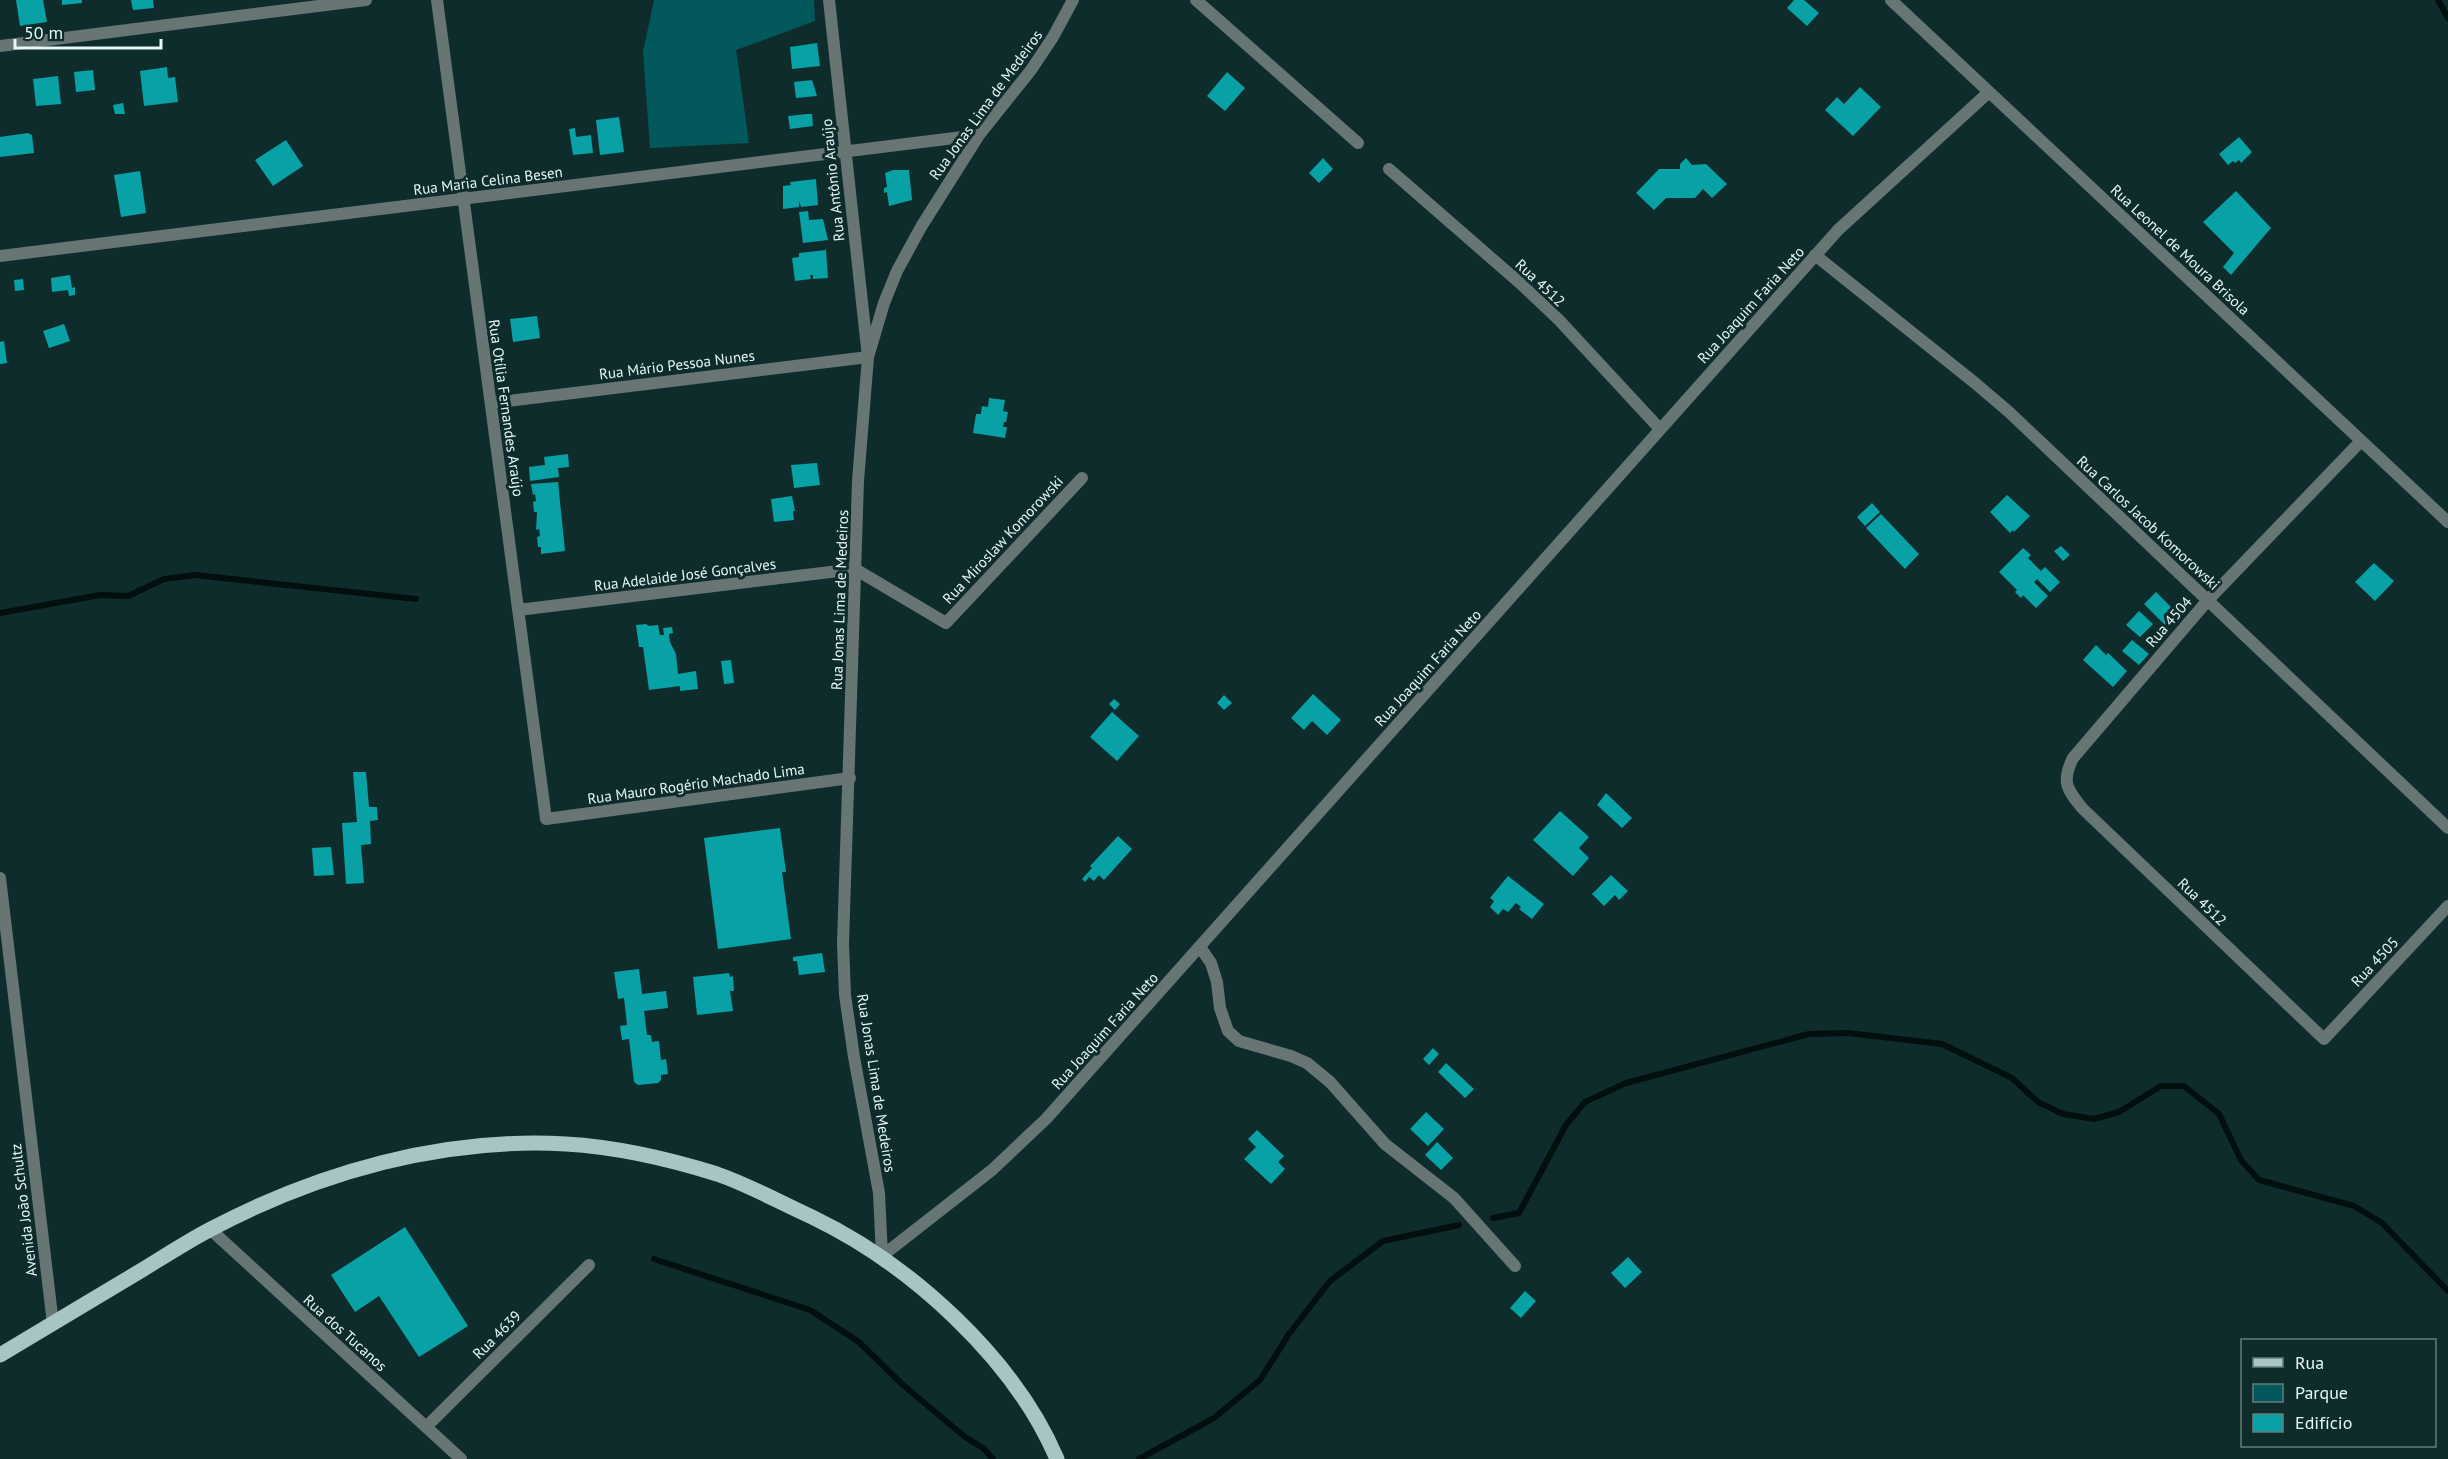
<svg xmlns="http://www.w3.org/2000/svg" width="2448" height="1459" viewBox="0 0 2448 1459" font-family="'PT Sans',sans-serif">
<rect width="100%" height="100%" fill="#0f2c2d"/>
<path fill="#03585b" d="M654 0H814L815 21 736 50 749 143 650 148 643 52Z"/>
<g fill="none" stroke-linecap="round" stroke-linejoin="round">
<path stroke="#020f0f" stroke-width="6" d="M2438 0 2448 18
M0 613 100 595 128 596 164 579 195 575 416 599
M1493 1218 1519 1213 1566 1125 1585 1102 1626 1083 1809 1034 1848 1033 1942 1044 2012 1078 2038 1102 2063 1114 2094 1119 2119 1112 2161 1086H2184L2219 1114 2241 1160 2259 1180 2354 1206 2382 1223 2448 1291
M654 1259 810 1310 859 1342 903 1385 965 1437 983 1448 993 1459
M1139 1459 1214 1418 1260 1380 1289 1334 1330 1281 1383 1241 1459 1225"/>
</g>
<path fill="#08a1a5" d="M16 0H43L47 22 20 26Z
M62 0H82V3L62 5Z
M131 0H153L154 8 133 10Z
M1794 0H1804L1819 13 1807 26 1787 8Z
M817 43 820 66 792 69 790 47Z
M167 67 168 78 175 77 178 102 144 106 140 71Z
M93 70 95 90 76 92 74 72Z
M1227 72 1245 88 1225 111 1207 96Z
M58 76 61 104 36 106 33 79Z
M812 80 817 96 796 98 794 82Z
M1860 87 1881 107 1853 136 1825 110 1837 97 1844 104Z
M123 103 125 114H115L113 105Z
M807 114H812L813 126 790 129 788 116Z
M619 117 624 152 600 155 596 120Z
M575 128 576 137 591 135 593 153 573 155 569 129Z
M28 133 32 135 34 153 0 157V137Z
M2239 137 2252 152 2241 163 2239 160 2235 163 2233 161 2228 165 2219 154Z
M286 140 303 166 273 186 255 160Z
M1323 158 1333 169 1319 183 1309 173Z
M1686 158 1692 165 1706 164 1727 184 1712 198 1703 189 1695 198H1666L1654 210 1636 193 1659 169H1680V164Z
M893 170H909L912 200 889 206 887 192 884 193V188L887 187 885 173Z
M140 171 146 213 121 217 114 175Z
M816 179 818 205 801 207 799 201V207L783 209V186L791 185 790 182Z
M2236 191 2271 228 2231 275 2223 267 2234 253 2203 222Z
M808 211 809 220 823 219 828 240 803 243 799 212Z
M826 250 828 278 813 279V275H810L811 279 795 281 792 258 799 257V253Z
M70 275 72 288 75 287V295L69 296 68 290 52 292 51 278Z
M23 279 24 290 15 291 14 280Z
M537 316 540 338 513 342 510 319Z
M64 324 70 341 49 348 43 331Z
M4 341 7 363 0 364V342Z
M989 398 1005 400 1003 411 1008 412 1006 422H1004L1003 427H1007L1005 438 973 433 976 414H981L982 406 988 407Z
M568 454 569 467 558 468 559 477 530 481 529 467 545 465 544 457Z
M817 463 820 485 794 488 791 465Z
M558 482 565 551 541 554V547H538L537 537 540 536 539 529 536 530 537 512H534L533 502 536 501 535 494 533 495 531 484Z
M2007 495 2030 516 2014 532 2013 530 2010 533 1990 512Z
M792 496 795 511H793L794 520 774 522 771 499Z
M1872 503 1880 512 1865 526 1857 517Z
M1881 514 1919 554 1905 569 1866 528Z
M2061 546 2070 555 2063 561 2054 551Z
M2023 548 2031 555 2028 558 2041 571 2045 567 2060 582 2050 592 2037 579 2034 582 2048 596 2036 608 2023 595 2021 598 2015 592 2017 590 1999 572Z
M2374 563 2394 581 2375 601 2355 582Z
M2156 592 2177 613 2165 625 2144 604Z
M2139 611 2153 624 2140 637 2126 625Z
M646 624 649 626 658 625 660 635H664L663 628 672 627 673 633 669 634 670 642 676 654 678 674 696 671 698 689 680 691V686L649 690 643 647H639L636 625Z
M2132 640 2149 654 2139 665 2122 651Z
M2096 645 2106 655 2108 653 2127 671 2113 687 2083 660Z
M731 660 734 683 724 684 721 661Z
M1313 694 1341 720 1327 735 1312 721 1304 730 1291 718Z
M1224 695 1232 703 1224 710 1217 703Z
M1114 699 1120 704 1115 710 1109 704Z
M1112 712 1139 736 1117 761 1090 737Z
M353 772H366L369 807H377L378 820 370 821 371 844 361 845 364 883 346 884 342 823 357 822Z
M1606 793 1632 818 1622 828 1597 805Z
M1560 811 1589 837 1579 848 1589 858 1573 876 1533 840Z
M780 828 786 872H782L791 939 718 949 704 838Z
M1118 836 1132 849 1104 880 1099 875 1094 881 1089 877 1085 882 1082 879 1092 868 1090 866Z
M331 847 334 875 314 876 312 848Z
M1611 875 1628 891 1619 900 1615 895 1604 906 1592 894Z
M1508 876 1544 904 1532 919 1519 909 1521 907 1516 903 1508 912 1503 909 1498 915 1490 907 1494 901 1490 898Z
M822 953 825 972 799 975 797 961H793V957Z
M639 969 642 994 666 991 668 1008 644 1011 647 1035H651L652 1042 659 1041 661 1060 666 1059 668 1074 661 1075V1080L658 1083 638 1085 634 1082 629 1039 622 1040 620 1026 627 1025 624 998 618 999 614 972Z
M729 973 730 977 733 976 734 991H730L733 1011 697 1015 693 977Z
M1433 1048 1439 1054 1429 1065 1423 1059Z
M1446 1063 1474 1089 1465 1098 1438 1072Z
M1426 1112 1444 1129 1428 1146 1410 1129Z
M1257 1130 1284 1156 1278 1162 1285 1169 1271 1184 1244 1159 1256 1147 1248 1139Z
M1437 1142 1453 1158 1441 1170 1425 1155Z
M405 1227 468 1326 419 1357 379 1296 355 1312 331 1275Z
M1628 1257 1642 1272 1625 1288 1611 1273Z
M1525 1291 1536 1301 1521 1318 1510 1308Z"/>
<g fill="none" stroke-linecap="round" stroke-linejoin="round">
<path stroke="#687575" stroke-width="12" d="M437 0 546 819 850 778
M1196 0 1358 143
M1891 0 2448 522
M0 46 366 0
M1389 169 1521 284 1559 320 1660 429
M1815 255 1975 383 2009 412 2448 828
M0 256 979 135
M491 403 868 357 829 0
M2361 441 2208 600 2073 758C2061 782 2067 790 2083 809L2324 1039 2448 906
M518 610 855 569 946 623 1082 478
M0 878 53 1324
M1200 947 1211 963 1217 982 1220 1008 1228 1031 1239 1041 1291 1056 1307 1063 1330 1082 1385 1144 1454 1198 1515 1266
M210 1229 461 1459
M882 1256 992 1170 1046 1119 1838 230 1989 92
M882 1256 879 1193 854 1057 845 995 843 943 858 481 868 357 884 303 897 271 921 227 979 135 1031 70 1053 37 1073 0
M426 1427 589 1265"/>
<path stroke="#a9c4c5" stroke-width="15" d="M0 1355C47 1327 95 1298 142 1270 165 1256 188 1241 211 1229 319 1172 443 1137 566 1144 617 1147 669 1159 717 1174 749 1185 781 1203 812 1217 910 1264 1014 1358 1057 1459"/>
</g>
<g text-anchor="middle" stroke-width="6" stroke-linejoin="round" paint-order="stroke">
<g font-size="15" fill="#e6f7f7" stroke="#0f2c2d">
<text transform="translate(986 105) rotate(-54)" y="5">Rua Jonas Lima de Medeiros</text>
<text transform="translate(833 180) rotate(-96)" y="5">Rua Antônio Araújo</text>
<text transform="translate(488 181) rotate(-7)" y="5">Rua Maria Celina Besen</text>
<text transform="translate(2180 250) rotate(43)" y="5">Rua Leonel de Moura Brisola</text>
<text transform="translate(1540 283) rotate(43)" y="5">Rua 4512</text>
<text transform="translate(1751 305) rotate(-48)" y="5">Rua Joaquim Faria Neto</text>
<text transform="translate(677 365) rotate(-7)" y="5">Rua Mário Pessoa Nunes</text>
<text transform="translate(506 408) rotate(82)" y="5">Rua Otília Fernandes Araújo</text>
<text transform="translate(2148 523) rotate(43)" y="5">Rua Carlos Jacob Komorowski</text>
<text transform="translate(1003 540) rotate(-47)" y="5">Rua Miroslaw Komorowski</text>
<text transform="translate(685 575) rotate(-7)" y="5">Rua Adelaide José Gonçalves</text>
<text transform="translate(840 600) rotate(-88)" y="5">Rua Jonas Lima de Medeiros</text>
<text transform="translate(2169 622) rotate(-49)" y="5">Rua 4504</text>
<text transform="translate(1428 668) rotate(-48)" y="5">Rua Joaquim Faria Neto</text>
<text transform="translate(696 784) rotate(-8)" y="5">Rua Mauro Rogério Machado Lima</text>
<text transform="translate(2202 902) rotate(44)" y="5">Rua 4512</text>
<text transform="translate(2375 962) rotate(-47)" y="5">Rua 4505</text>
<text transform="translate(1105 1031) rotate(-48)" y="5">Rua Joaquim Faria Neto</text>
<text transform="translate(876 1083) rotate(81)" y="5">Rua Jonas Lima de Medeiros</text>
<text transform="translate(24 1210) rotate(-97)" y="5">Avenida João Schultz</text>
<text transform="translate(345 1333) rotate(42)" y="5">Rua dos Tucanos</text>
<text transform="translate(497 1335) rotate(-45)" y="5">Rua 4639</text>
</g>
</g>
<rect x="2241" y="1339" width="195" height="108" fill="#0f2c2d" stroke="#657d7e" stroke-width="1.5"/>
<rect x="2253" y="1358" width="30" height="9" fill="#a9c4c5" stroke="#657d7e" stroke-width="1.5"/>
<text x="2295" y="1369" font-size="18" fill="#e6f7f7">Rua</text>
<rect x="2253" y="1384" width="30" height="18" fill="#03585b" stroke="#657d7e" stroke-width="1.5"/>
<text x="2295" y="1399" font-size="18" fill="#e6f7f7">Parque</text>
<rect x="2253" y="1414" width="30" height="18" fill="#08a1a5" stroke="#657d7e" stroke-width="1.5"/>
<text x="2295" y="1429" font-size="18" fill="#e6f7f7">Edifício</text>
<path d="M15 39v9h146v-9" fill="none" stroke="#e6f7f7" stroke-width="3"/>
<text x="24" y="39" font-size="18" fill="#e6f7f7" stroke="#0f2c2d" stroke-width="4.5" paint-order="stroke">50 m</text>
</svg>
